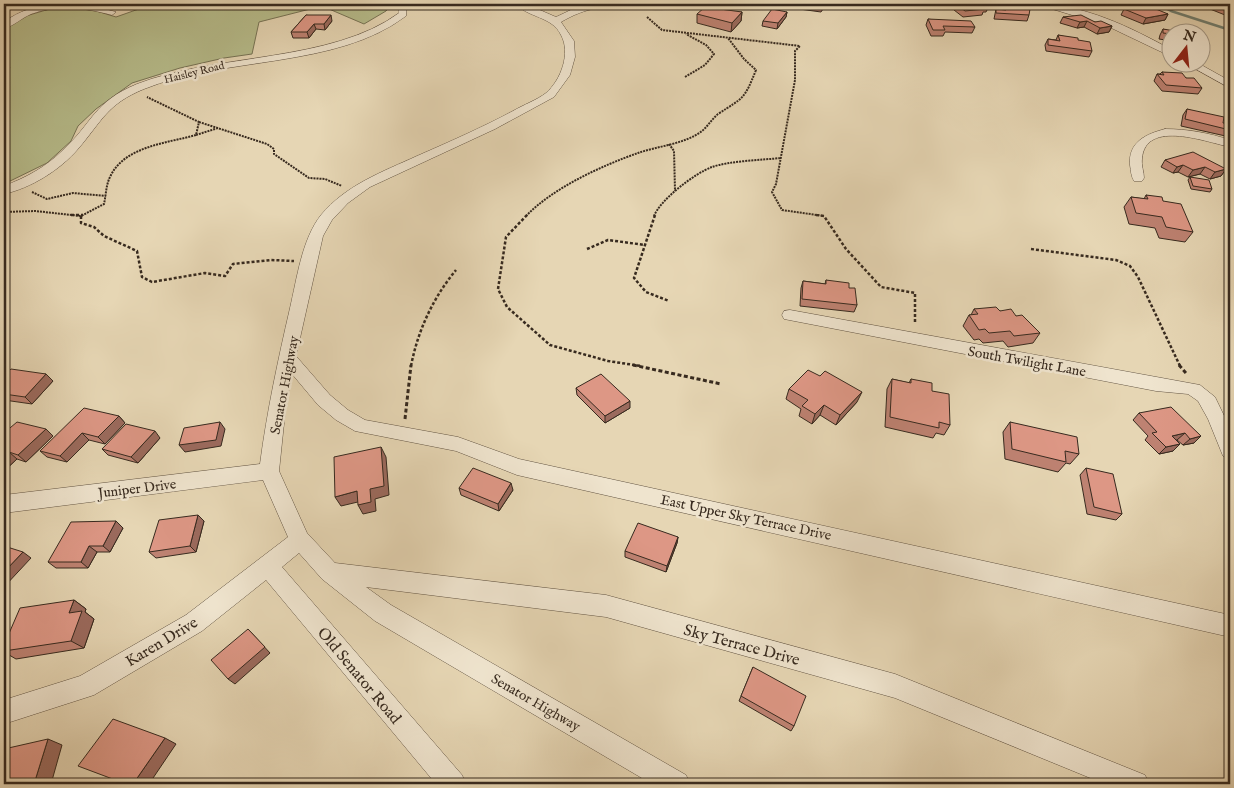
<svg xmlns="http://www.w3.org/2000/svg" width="1234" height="788" viewBox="0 0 1234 788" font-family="'IM FELL English',serif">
<rect width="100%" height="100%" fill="#e6d6b4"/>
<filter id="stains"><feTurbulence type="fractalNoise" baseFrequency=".004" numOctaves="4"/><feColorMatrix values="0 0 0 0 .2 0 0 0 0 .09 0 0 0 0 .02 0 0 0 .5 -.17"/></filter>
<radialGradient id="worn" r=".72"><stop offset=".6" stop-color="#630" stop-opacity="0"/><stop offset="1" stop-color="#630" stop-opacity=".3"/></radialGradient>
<path fill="#b7bd8c" stroke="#777456" d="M153 4H392L386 11 364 24 322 6 259 22 252 54 224 58 180 68 132 83 96 109 78 126 71 141 47 163 4 184V74L10 68 4 59V30L19 18 53 8 90 9 116 17Z"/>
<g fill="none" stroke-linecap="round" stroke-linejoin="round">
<path stroke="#718072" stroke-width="2.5" d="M1157 4 1171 11 1230 30"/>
<defs>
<path id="minor" d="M53 4H85L116 12 112 15C86 8 57 4 31 14 22 18 13 26 4 29V22C19 11 35 6 53 4Z
M399 4H407L406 16C336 69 225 56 144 89 107 104 102 121 78 149 60 170 31 188 4 194V186C25 178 46 167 62 151 93 123 93 102 137 84 216 53 331 63 399 13Z
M516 4H526L556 17 577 7 593 4H692C678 15 619 6 598 8 585 10 573 15 561 22L574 41 575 57 570 75 554 97 495 129 370 187 348 203 332 220 323 236 296 356 330 395 348 410 365 420 458 437 519 459 1230 615V637L517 475 456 451 355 431 336 420 318 405 292 374 286 404 279 471 307 533 335 563 606 595 895 674 1145 775 1149 784H1105L895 698 606 617 366 587 391 605 686 775 690 784H652L375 621 322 579 299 553 282 567 462 775 466 784H436L266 580 202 631 94 695 4 724V700L80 676 186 615 288 537 263 480 4 513V495L260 464C267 411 278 360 290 308 297 278 302 239 321 215 346 185 382 172 417 156 449 142 481 128 513 111 523 105 537 100 546 93 561 80 571 53 561 35 552 16 528 18 516 4Z
M1036 4C1084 4 1130 27 1172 50V57L1105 25Z
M1183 62H1196L1230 81V88Z
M1165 129C1188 129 1209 133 1230 140V147C1209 143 1145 118 1142 159 1141 165 1144 172 1144 178L1142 181H1134C1131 176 1131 171 1130 165 1128 142 1146 134 1165 129Z
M790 310 1200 385 1215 397 1230 428V459L1223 456 1208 419 1198 401 1188 394 1156 391 784 319 782 315 784 311Z"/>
</defs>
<use href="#minor" stroke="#635544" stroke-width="1"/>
<path stroke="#372a1f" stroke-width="2" stroke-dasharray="2 1" stroke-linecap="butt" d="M647 17 662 30 800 46 795 51V80L776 184 772 192 782 210 824 216
M685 77 705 65 714 54 706 45 686 34
M199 122 267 144 274 149V154L309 178 325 179 342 186
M196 135 218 128
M669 144 674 151 675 191
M32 192 47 199 73 193 106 196
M4 212 35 211 81 216 104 204C106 195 106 185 110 177 124 146 168 143 196 135L199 122 147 97
M526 216C553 188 601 166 638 153 658 146 685 144 702 131 708 126 712 119 718 114 744 97 744 100 756 70L744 59 728 38
M654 216C660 200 695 173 712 167 729 161 762 160 781 158"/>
<path stroke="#372a1f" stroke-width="2.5" stroke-dasharray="3 2" stroke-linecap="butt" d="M71 215H83
M527 215 506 237 498 289 507 307 550 345 608 361 641 366
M655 215 634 278 646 292 669 301
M816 215 824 216 846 249 881 287 915 293V324
M81 216V223L94 227 104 236 137 251 142 277 152 282 205 273 225 276 233 264 271 260 294 261
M587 249 608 240 645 245
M1031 249 1116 260 1130 266 1138 277 1180 366
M411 366C418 330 433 298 456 270"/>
<path stroke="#372a1f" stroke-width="3" stroke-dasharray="4 2.5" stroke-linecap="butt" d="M633 365 721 384
M1179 365 1186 373
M405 419 411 365"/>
<use href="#minor" fill="#efe4ce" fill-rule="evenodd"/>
</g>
<path fill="#be8272" stroke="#372a1f" d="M111 4H138L139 5 129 9Z
M786 4H824L823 9 821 12 785 7Z
M956 4 989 6 986 12H983L982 15 963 17 954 10Z
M1207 4H1230V17L1205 7Z
M1006 5 1029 15 1027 21 994 19 996 9 1004 10Z
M1124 9 1168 14 1165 20 1143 24 1121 15Z
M742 12 741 21 731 32 697 23V14Z
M787 12 786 17 777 29 762 26 763 21Z
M306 15 332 21 325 30 316 29 309 38H293L291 32Z
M1063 17 1095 22 1112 26 1109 32 1097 34 1084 27 1077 28 1060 23Z
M928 19 975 27 972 33 945 32 943 36H931L926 25Z
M1163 29 1172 32V41L1159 39 1160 35Z
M1202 33 1205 41 1202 46Z
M1058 35 1078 40 1092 51 1089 57 1046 51 1045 45 1048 39 1056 40Z
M1162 72 1186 78 1202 88 1198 94 1162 91 1154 81 1157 74H1160Z
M1187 109 1223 123 1230 124V137L1181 126 1183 115Z
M1165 160 1226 169 1221 176 1210 179 1200 174 1188 177 1178 172 1173 173 1161 167Z
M1190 177 1212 189 1210 192 1191 189 1188 180Z
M1146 195 1163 201 1193 232 1185 242 1159 238 1155 228 1129 224 1124 207 1131 197 1144 199Z
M826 280 849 288 857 305 854 312 800 306 801 288 803 281 825 284Z
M974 309 1000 311 1016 316 1040 333 1033 343 1008 347 1003 341 983 343 979 339 974 340 963 326 969 315H971Z
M46 374 53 381 32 404 4 400V376Z
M892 379 909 383 911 379 932 391 950 425 944 435 936 433 933 438 885 427 887 389Z
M576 388 630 408 605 423 577 395Z
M789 389 857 402 836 425 820 415 812 424 799 416 801 409 786 399Z
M1139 413 1201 436 1194 443 1183 445 1177 440H1176L1173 451 1159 454 1145 440 1148 436 1133 420Z
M119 416 125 423 105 444 89 440 67 462 47 457 40 451Z
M1010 422 1079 454 1070 464 1066 463 1058 472 1005 459 1003 432Z
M4 433 53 436 26 462 17 459 4 471Z
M160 438 138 463 108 455 102 449Z
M1086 468 1122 514 1116 520 1087 514 1080 475Z
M459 488 513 490 499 511 461 495Z
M116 521 123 528 110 552H97L88 568H56L48 562Z
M204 521 196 552 156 558 149 552Z
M678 537 677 543 666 572 625 557V551Z
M74 600 86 609 85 612 94 619 84 648 16 659 4 652V645Z
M753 667 794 726 791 731 739 701Z"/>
<path fill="#9b6a5d" stroke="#372a1f" d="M35 4H51L36 6Z
M127 4H138L139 5 129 9Z
M742 12 741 21 731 32 732 23Z
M787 12 786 17 777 29 778 23Z
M1168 14 1165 20 1143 24 1146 18Z
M331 15 332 21 325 30 324 24Z
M1087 21 1084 27 1077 28 1080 22Z
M314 24 316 29 309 38 307 32Z
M1112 26 1109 32 1097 34 1100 28Z
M1183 165 1178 172 1173 173 1177 167Z
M1205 167 1200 174 1188 177 1193 170Z
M1226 169 1221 176 1210 179 1215 172Z
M46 374 53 381 32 404 25 397Z
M862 392 857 402 836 425 840 415Z
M630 401V408L605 423V416Z
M824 405 820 415 812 424 815 414Z
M5 416 9 419 4 424V417Z
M119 416 125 423 105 444 98 437Z
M220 422 225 429 221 446 185 452 179 445Z
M46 429 53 436 26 462 18 455Z
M155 431 160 438 138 463 131 457Z
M82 433 89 440 67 462 60 456Z
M1185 433 1177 440 1165 442 1172 436Z
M1201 436 1194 443 1183 445 1190 439Z
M1180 444 1173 451 1159 454 1166 447Z
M381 447 386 457 389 495 375 499 376 511 363 514 358 505 370 489Z
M9 452 17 459 4 471V457Z
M511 483 513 490 499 511 498 504Z
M357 491 362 501 341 506 335 497Z
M198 515 204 521 196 552 190 546Z
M116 521 123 528 110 552 103 546Z
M678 537 677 543 666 572 667 566Z
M89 546 97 552 88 568 81 562Z
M23 552 31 558 4 587V572Z
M74 600 86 609 85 612 94 619 84 648 71 641 69 613Z
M248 629 270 653 235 684 228 679Z
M165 738 176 744 149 784H133Z
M48 739 62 745 51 784H34Z"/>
<path fill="#dd9785" stroke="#372a1f" d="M803 4H824L822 6Z
M956 4H985L989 6 980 7 984 9 965 11Z
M1214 4H1230V10Z
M1006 5 1030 9 1029 15 996 13V9L1006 10Z
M705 7 742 12 732 23 697 14Z
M1151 7 1168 14 1146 18 1124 9Z
M772 9 787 12 778 23 763 21Z
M306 15H331L324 24H314L307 32H291Z
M1081 15 1095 22 1101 21 1112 26 1100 28 1087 21 1080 22 1063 17Z
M928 19 971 21 975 27 943 26 945 30H933Z
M1163 29 1181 32H1172V34L1163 33Z
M1185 30 1199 32H1185Z
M1202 33 1205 34V41L1202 40Z
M1058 35 1078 38V40L1090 42 1092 51 1048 45V39L1060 41Z
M1162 72 1182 73 1186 78H1194L1202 88 1166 85 1157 74 1164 75Z
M1187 109 1224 117 1223 123 1230 124V130L1185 119Z
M1193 152 1226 169 1215 172 1205 167 1193 170 1183 165 1177 167 1165 160Z
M1190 177 1209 180 1212 189 1193 186Z
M1146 195 1162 197 1163 201 1181 204 1193 232 1166 227 1162 217 1136 213 1131 197 1148 199Z
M826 280 849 283V288H855L857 305 802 299 803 281 826 284Z
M996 307 1000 311 1011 309 1016 316 1022 315 1040 333 1014 336 1010 331 989 333 985 329 979 330 969 315 978 314 974 309Z
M11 369 46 374 25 397 4 394V376Z
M808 370 820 376 825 371 862 392 840 415 824 405 815 414 802 406 808 400 789 389Z
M601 374 630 401 605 416 576 388Z
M892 379 911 383V379L932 383V391L949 394 950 425 939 422V428L890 417Z
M1171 407 1201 436 1190 439 1185 433 1172 436 1180 444 1166 447 1152 433 1157 432 1139 413Z
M84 408 119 416 98 437 82 433 60 456 40 451Z
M17 422 46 429 18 455 9 452 4 457V433Z
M220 422 216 440 179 445 184 428Z
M1010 422 1077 437 1079 454 1065 451 1066 462 1012 449Z
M126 424 155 431 131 457 102 449Z
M381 447 384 486 370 489 371 502 358 505 357 491 335 497 334 457Z
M473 468 511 483 498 504 459 488Z
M1086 468 1113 474 1122 514 1094 507Z
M198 515 190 546 149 552 159 520Z
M116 521 103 546H89L81 562H48L71 522Z
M638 523 678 537 667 566 625 551Z
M4 546 23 552 4 572Z
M74 600 69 613 82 611 71 641 4 651V645L20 608Z
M248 629 265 647 228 679 211 660Z
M753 667 806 696 794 726 741 696Z
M113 719 165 738 133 784H126L78 766Z
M48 739 34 784H4V749Z"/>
<g text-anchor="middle" stroke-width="5" stroke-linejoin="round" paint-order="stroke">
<g font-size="11" fill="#372a1f" stroke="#efe4ce">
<text transform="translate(194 72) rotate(-14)" y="4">Haisley Road</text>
</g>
<g font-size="14" fill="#372a1f" stroke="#efe4ce">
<text transform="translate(1027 361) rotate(10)" y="5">South Twilight Lane</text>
<text transform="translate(284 385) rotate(-79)" y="5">Senator Highway</text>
<text transform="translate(137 488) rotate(-7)" y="5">Juniper Drive</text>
<text transform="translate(746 517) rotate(12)" y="5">East Upper Sky Terrace Drive</text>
<text transform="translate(536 702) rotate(30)" y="5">Senator Highway</text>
</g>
<g font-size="16" fill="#372a1f" stroke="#efe4ce">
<text transform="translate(161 641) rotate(-31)" y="6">Karen Drive</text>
<text transform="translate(742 644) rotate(15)" y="6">Sky Terrace Drive</text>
<text transform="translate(360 675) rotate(50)" y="6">Old Senator Road</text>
</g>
</g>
<rect width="1234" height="788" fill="none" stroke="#e6d6b4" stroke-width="20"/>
<rect x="5" y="5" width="1224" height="778" fill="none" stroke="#372a1f" stroke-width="2.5"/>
<rect x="10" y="10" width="1214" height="768" fill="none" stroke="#372a1f"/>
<g transform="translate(1186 48) rotate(16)"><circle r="24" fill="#efe4ce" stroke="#a59a88"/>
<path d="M0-4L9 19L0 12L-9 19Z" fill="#8f2418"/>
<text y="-8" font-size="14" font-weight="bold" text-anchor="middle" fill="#372a1f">N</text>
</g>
<rect width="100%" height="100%" filter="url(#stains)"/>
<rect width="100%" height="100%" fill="url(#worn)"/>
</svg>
